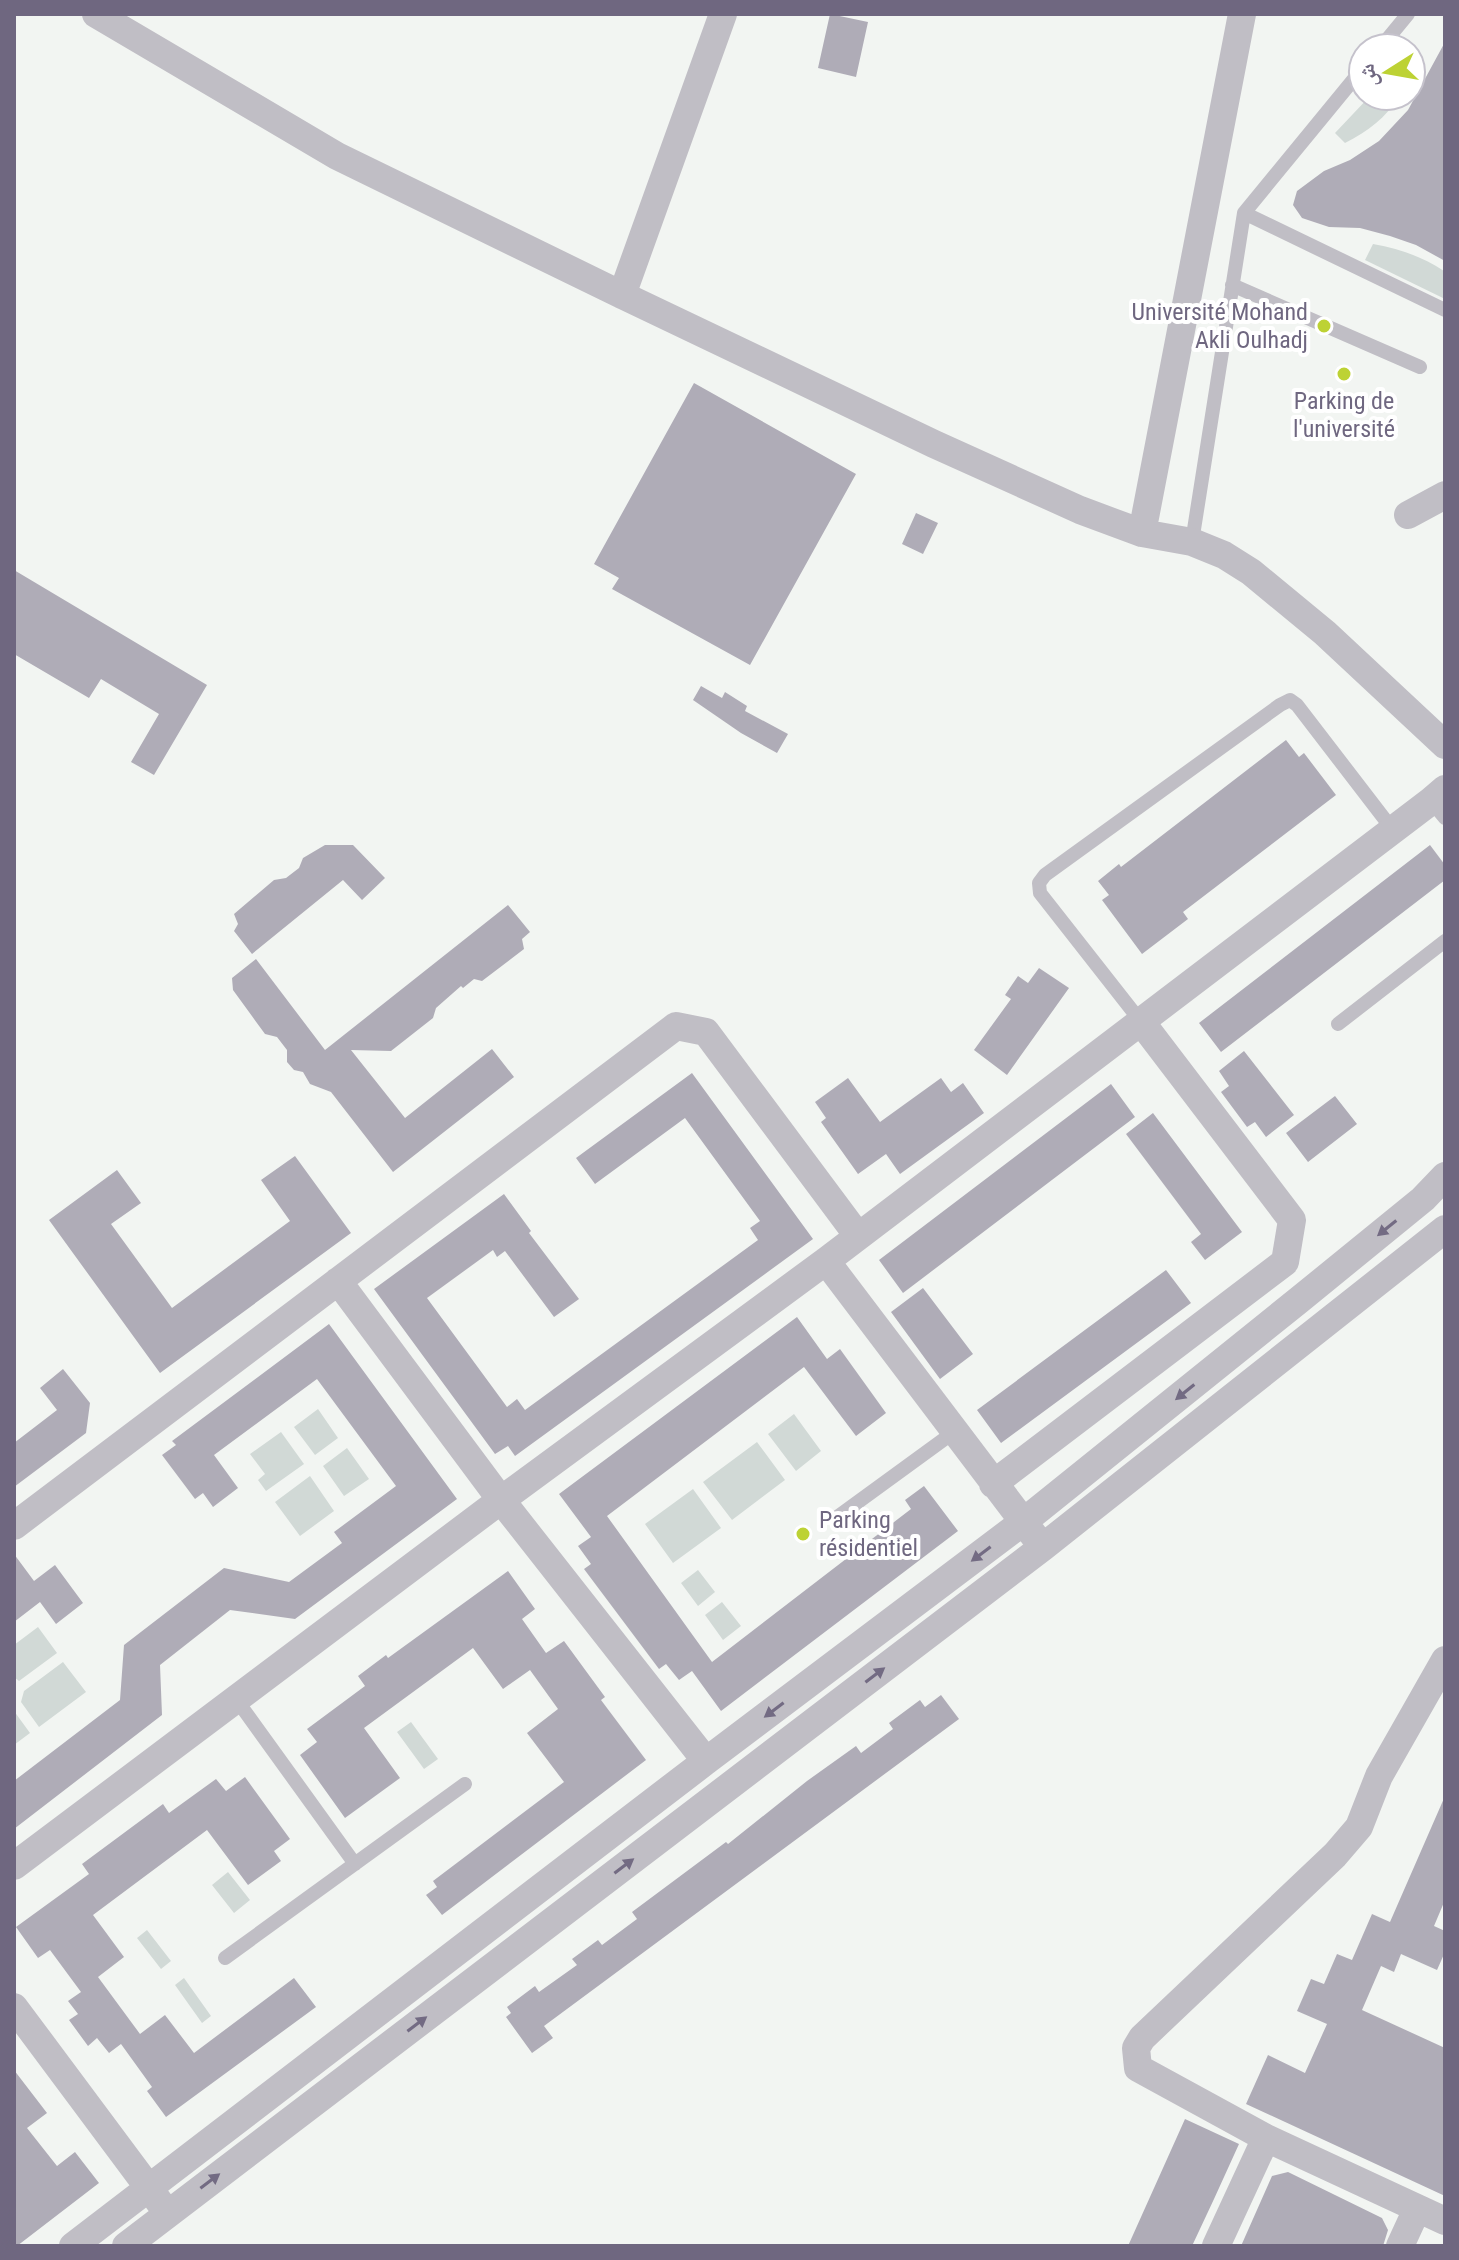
<svg xmlns="http://www.w3.org/2000/svg" width="1459" height="2260" viewBox="0 0 1459 2260" font-family="'Roboto Condensed','Noto Naskh Arabic',sans-serif">
<rect width="100%" height="100%" fill="#f2f5f2"/>
<path fill="#d1d9d6" d="M1370 96H1399C1386 118 1368 131 1345 143L1335 133Z
M1373 244C1400 249 1421 256 1444 271L1445 299 1365 260Z
M318 1409 338 1438 315 1455 294 1427Z
M794 1414 821 1451 796 1471 768 1434Z
M281 1432 304 1464 266 1491 258 1480 265 1474 250 1454Z
M757 1442 785 1480 732 1520 703 1482Z
M347 1448 369 1479 344 1496 323 1466Z
M310 1476 334 1511 300 1536 275 1502Z
M693 1489 721 1528 673 1563 645 1524Z
M698 1570 715 1592 698 1606 681 1583Z
M722 1602 741 1626 723 1640 705 1615Z
M38 1627 57 1653 19 1681 14 1677V1645Z
M63 1662 86 1692 39 1727 21 1702 24 1691Z
M14 1711 30 1733 14 1745Z
M411 1722 438 1759 424 1769 397 1732Z
M228 1872 250 1900 234 1913 212 1885Z
M147 1930 171 1961 161 1969 137 1938Z
M184 1978 211 2016 202 2023 175 1985Z"/>
<path fill="#afacb7" d="M830 14 868 22 856 77 818 68Z
M1445 42V261L1416 245 1390 236 1360 228 1329 227 1302 218 1293 205 1297 191 1324 171 1350 160 1379 141 1408 110Z
M694 383 856 474 750 665 612 589 619 578 594 564Z
M916 513 938 523 923 554 902 544Z
M14 570 207 685 154 775 131 762 159 714 101 679 89 698 14 654Z
M701 686 722 698 725 692 747 706 745 711 788 734 777 753 741 733 693 700Z
M1286 740 1299 757 1304 753 1336 795 1183 912 1188 919 1142 954 1102 900 1109 895 1098 881 1119 864 1121 867Z
M325 845H353L385 878 362 900 343 880 252 954 234 931 238 924 234 914 274 880 286 878 299 868 303 858Z
M1430 845 1445 865V880L1221 1052 1199 1023Z
M508 905 530 932 522 939 524 949 482 981 474 979 463 988 461 986 436 1008 433 1018 391 1051 351 1050 405 1118 492 1049 514 1077 393 1172 331 1092 310 1084 303 1072 294 1070 287 1062V1050L277 1037 265 1034 233 990 232 978 256 959 325 1050Z
M1039 968 1069 988 1007 1075 974 1050 1011 999 1005 995 1018 976 1028 983Z
M1244 1051 1294 1115 1266 1137 1255 1122 1247 1127 1221 1092 1229 1086 1219 1071Z
M692 1073 813 1239 515 1456 508 1446 495 1454 374 1289 504 1194 531 1231 529 1233 579 1299 554 1317 505 1251 497 1257 493 1250 427 1298 507 1407 517 1399 525 1410 758 1240 750 1228 760 1221 685 1118 595 1184 576 1158Z
M848 1078 880 1122 941 1078 951 1092 963 1083 984 1113 900 1174 886 1154 858 1174 821 1122 826 1118 815 1102Z
M1111 1084 1135 1117 903 1293 879 1260Z
M1335 1096 1357 1124 1308 1162 1286 1133Z
M1153 1113 1242 1232 1205 1260 1191 1242 1201 1234 1126 1134Z
M295 1156 351 1233 160 1373 49 1220 117 1170 141 1203 111 1224 172 1308 290 1221 261 1180Z
M1166 1270 1191 1303 1001 1443 977 1410Z
M923 1288 973 1354 940 1379 891 1312Z
M797 1317 827 1359 840 1349 886 1413 856 1436 804 1367 607 1516 712 1662 911 1509 905 1500 924 1486 958 1531 721 1711 692 1671 679 1680 666 1664 659 1669 584 1569 591 1564 578 1546 591 1537 559 1494Z
M329 1324 457 1499 295 1619 230 1610 160 1665 162 1715 14 1829V1781L120 1700 124 1645 224 1568 289 1582 342 1543 334 1532 396 1486 317 1379 214 1455 238 1488 213 1507 203 1493 195 1499 162 1455 176 1445 172 1441Z
M63 1369 90 1403 86 1433 14 1487V1443L57 1410 40 1388Z
M14 1554 34 1581 55 1565 83 1603 56 1624 40 1602 14 1622Z
M508 1571 535 1609 522 1619 546 1653 564 1641 605 1697 601 1700 646 1760 442 1915 426 1895 437 1887 433 1881 564 1782 527 1733 558 1709 530 1670 503 1689 473 1648 364 1728 400 1778 345 1818 300 1755 317 1742 307 1729 365 1686 358 1676 386 1655 388 1658Z
M941 1695 959 1719 544 2026 553 2038 532 2053 506 2017 511 2013 507 2007 535 1986 539 1992 577 1965 572 1959 598 1940 602 1945 637 1919 632 1912 726 1842 728 1844 807 1781 856 1746 861 1753 893 1729 889 1723 920 1700 925 1707Z
M245 1777 290 1839 274 1851 281 1861 248 1885 207 1830 93 1915 124 1957 98 1977 140 2034 165 2015 194 2053 294 1978 316 2007 166 2117 147 2091 152 2087 121 2044 109 2053 97 2038 88 2046 69 2020 78 2014 68 2001 81 1992 50 1950 38 1958 16 1927 89 1874 82 1864 163 1804 169 1813 216 1779 226 1791Z
M1445 1796V1900L1434 1926 1445 1931V1952L1437 1970 1401 1954 1394 1972 1381 1966 1362 2010 1445 2048V2196L1246 2104 1268 2055 1305 2073 1327 2024 1297 2011 1311 1979 1324 1984 1337 1954 1352 1960 1372 1914 1390 1922Z
M14 2070 47 2113 27 2128 57 2166 75 2152 99 2183 17 2246H14Z
M1185 2119 1239 2144 1214 2199 1192 2246H1128Z
M1288 2172 1382 2218 1388 2230 1383 2246H1241L1272 2176Z"/>
<g fill="none" stroke-linecap="round" stroke-linejoin="round">
<path stroke="#c0bec5" stroke-width="14" d="M1380 48 1408 14
M1244 213 1445 310
M1232 285 1420 367
M1192 542 1244 213 1363 68
M1431 801 1445 818
M1142 1023 1040 893 1039 883 1045 875 1280 705 1290 700 1297 705 1393 830
M1338 1024 1445 941
M836 1518 954 1432
M236 1699 355 1864
M225 1958 465 1784"/>
<path stroke="#c0bec5" stroke-width="28" d="M96 14 337 156 622 295 934 444 1080 510 1142 533 1192 542 1224 555 1251 572 1325 633 1445 745
M622 295 723 14
M1408 515 1445 495
M1142 533 1242 14
M826 1261 1035 1537
M338 1281 501 1500 706 1761
M993 1484 1285 1262 1292 1220 1142 1023
M14 1526 676 1026 706 1032 858 1236
M1445 1660 1379 1776 1359 1827 1335 1855 1142 2038 1136 2048 1138 2068 1266 2138 1445 2221
M14 1866 501 1500 826 1261 1431 801 1445 789
M14 2007 160 2203
M73 2246 706 1761 1023 1522 1299 1300 1423 1199 1445 1176
M126 2246 1043 1547 1445 1229
M1216 2246 1266 2138
M1400 2246 1417 2209"/>
</g>
<defs><path id="oneway-solid" d="M-6-.8H1V-3.2L6.5 0L1 3.2V.8H-6Z" transform="scale(2)"/></defs>
<g fill="#736b83">
<use href="#oneway-solid" transform="translate(1387 1228) rotate(141)"/>
<use href="#oneway-solid" transform="translate(1185 1392) rotate(141)"/>
<use href="#oneway-solid" transform="translate(981 1554) rotate(143)"/>
<use href="#oneway-solid" transform="translate(875 1675) rotate(-37)"/>
<use href="#oneway-solid" transform="translate(774 1710) rotate(143)"/>
<use href="#oneway-solid" transform="translate(624 1866) rotate(-37)"/>
<use href="#oneway-solid" transform="translate(417 2024) rotate(-37)"/>
<use href="#oneway-solid" transform="translate(210 2181) rotate(-37)"/>
</g>
<g fill="#bdd234" stroke="#fff" stroke-width="3">
<circle cx="1324" cy="326" r="8"/>
<circle cx="1344" cy="374" r="8"/>
<circle cx="803" cy="1534" r="8"/>
</g>
<g text-anchor="middle" stroke-width="8" stroke-linejoin="round" paint-order="stroke">
<g font-size="24" fill="#6f6780" stroke="#fff" text-anchor="end">
<text x="1308" y="320">Université Mohand<tspan x="1308" dy="28">Akli Oulhadj</tspan></text>
<text x="1344" y="409" text-anchor="middle">Parking de<tspan x="1344" dy="28">l'université</tspan></text>
<text x="819" y="1528" text-anchor="start">Parking<tspan x="819" dy="28">résidentiel</tspan></text>
</g>
</g>
<rect width="1459" height="2260" fill="none" stroke="#6f6780" stroke-width="32"/>
<g transform="translate(1387 72) rotate(259)"><circle r="38" fill="#ffffff" stroke="#c5c2cc" stroke-width="2"/>
<path d="M0-6L14 30L0 20L-14 30Z" fill="#bdd234"/>
<text y="-12" font-size="22" font-weight="bold" text-anchor="middle" fill="#6f6780">ش</text>
</g>
</svg>
